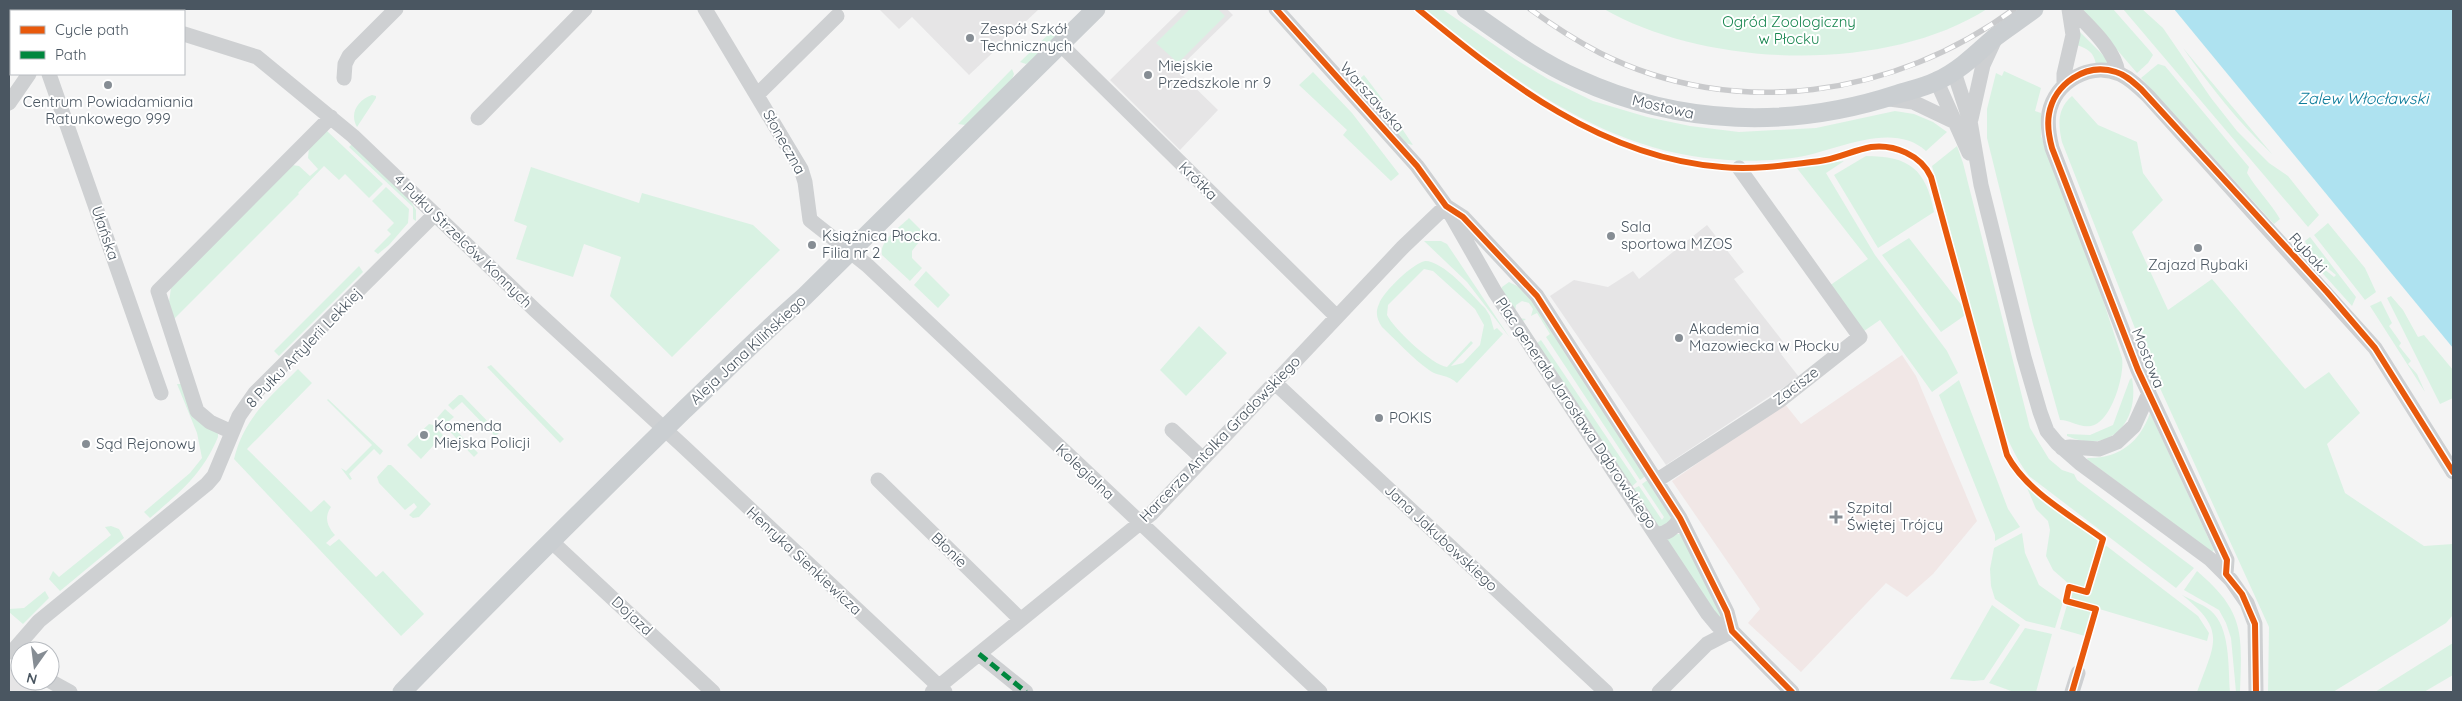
<svg xmlns="http://www.w3.org/2000/svg" width="2462" height="701" viewBox="0 0 2462 701" font-family="Quicksand,sans-serif">
<rect width="100%" height="100%" fill="#f4f4f4"/>
<path fill="#e6e5e6" d="M879 9H1039L969 75 912 17 899 29Z
M1182 9H1227L1233 15 1177 70 1218 110 1180 150 1110 80Z
M1707 225 1744 272 1734 279 1788 348 1781 354 1799 377 1666 465 1550 296 1574 280 1608 287 1633 271 1639 279Z
M9 666 20 676V681H26L38 692H9Z"/>
<path fill="#f1e7e6" d="M1902 355 1916 376 1977 521 1933 574 1907 597 1886 583 1801 672 1748 623 1760 609 1672 481 1784 403 1801 424Z"/>
<path fill="#d9f2e3" fill-rule="evenodd" d="M1190 9H1218L1225 16 1178 63 1156 43Z
M1425 9H1442L1515 59 1548 79 1593 101 1647 117 1690 126 1739 132 1816 128 1895 111 1914 114 1933 122 1947 132 1926 151C1891 119 1833 153 1792 158 1768 161 1741 162 1717 159 1603 150 1510 78 1425 9Z
M1604 9H1987C1885 74 1707 68 1604 9Z
M2082 9H2113L2150 51 2153 55 2148 63 2137 73Z
M2123 9H2142L2163 28 2211 98 2237 131 2269 163 2288 176 2319 215 2308 227Z
M1058 25 1055 37 1031 61 1026 64 1020 62Z
M2080 32 2108 60V64L2096 65C2094 52 2088 49 2077 45Z
M2183 48 2272 154C2238 122 2210 86 2183 48Z
M2158 64 2165 66 2249 167 2247 173C2257 190 2270 202 2280 219L2274 224 2141 78Z
M1012 69 1014 74 1012 79 969 122 965 125 958 124Z
M2004 71 2041 88 2035 111 2041 113V136L2100 291 2122 358C2125 375 2111 423 2091 426 2079 428 2071 420 2060 420L2033 324 1987 138V109L1996 73 2002 76Z
M1313 72 1352 113 1399 174 1391 181 1343 135 1347 130 1299 85Z
M1364 75 1383 100 1376 105H1372L1354 84Z
M372 95 376 96V98L357 127C349 113 358 100 372 95Z
M2072 96 2098 125 2137 142 2143 173 2163 200 2132 232 2168 310 2212 279 2305 389 2329 372 2360 413 2327 444 2345 493 2424 546 2453 544V615L2446 623 2333 692H2268L2269 627 2149 364 2062 142C2058 124 2057 109 2072 96Z
M1388 108 1413 145 1405 143 1384 118V114Z
M327 131 383 184 369 198 345 174 339 180 324 166 298 193 299 194 174 319 169 302 171 288 292 165 299 166 310 176 318 169 308 158 309 147Z
M352 144 410 200 416 210V221L413 219V207L349 147Z
M1957 146 1963 163 2030 428 2049 459 2062 470 2074 474 2077 480 2194 568 2176 588 2029 476C2000 437 1991 388 1979 342 1964 283 1949 224 1932 166Z
M1866 156C1909 156 1926 169 1934 212L1878 248 1834 175Z
M1844 161 1826 173 1875 255 1947 351 1958 373 1932 392 1880 320 1864 331 1829 286 1868 259 1796 167Z
M531 167 639 203 642 193 753 225 780 250 672 357 610 296 621 257 584 244 573 277 516 259 527 226 514 221Z
M386 187 409 209 408 223 389 245 378 254 374 251 391 234 387 230 394 223 372 201Z
M909 218 925 234 912 251V258L922 268 910 281 882 255C879 241 900 227 909 218Z
M2328 223 2365 268 2376 292 2365 300 2314 235Z
M2310 237 2356 297 2352 306 2298 246 2302 243 2308 256 2334 277 2336 275 2310 254 2305 241Z
M1909 238 1963 307 1964 316 1941 332 1882 255Z
M1424 241H1441L1447 244 1510 338 1467 282Z
M1425 261C1444 261 1471 294 1485 308L1490 316 1494 330 1497 328 1503 334 1457 383C1448 374 1438 377 1429 370 1412 358 1397 341 1382 327 1377 320 1375 312 1379 304 1383 292 1413 263 1425 261ZM1424 269 1433 271 1475 309 1484 325 1480 345 1463 363 1451 366 1473 343 1471 341 1447 367C1432 365 1394 329 1387 315L1388 305Z
M359 266 363 272 279 356 274 351Z
M926 271 950 295 938 308 914 285Z
M1509 282 1519 287 1532 300 1647 475 1640 480 1546 337 1550 334 1537 313 1531 316 1533 309 1529 303 1522 301 1516 305 1515 312 1519 318 1526 319 1523 321 1537 343 1541 340 1637 482 1630 488 1501 292 1502 287Z
M2391 296 2403 310 2418 337 2424 335 2453 370V398L2440 404 2387 298Z
M2381 301 2392 323 2389 326 2401 343 2399 346 2411 361 2408 364 2417 374 2425 392 2370 306Z
M1199 326 1227 353 1186 396 1160 370Z
M491 365 564 439 560 443 487 367Z
M298 369 312 383 247 449 311 512 324 500 331 507C324 517 327 526 335 535L326 543 330 546 339 539 376 577 383 571 424 614 401 636 234 459C244 418 269 398 298 369Z
M2132 378C2140 420 2112 456 2067 436V434L2090 435 2113 425 2130 379Z
M1959 380 2008 509 2020 527 1995 541V535L1939 395Z
M177 384H184L218 434V437C202 475 180 492 150 518L144 512 190 473 202 458 197 433Z
M459 395H462L499 433 495 436 462 402 453 410 448 405Z
M328 399 383 451 380 455 374 449 349 474 352 479 350 480 341 468 346 471 372 445 327 400Z
M445 409 454 417 448 422 478 453 474 457 437 418Z
M2150 413 2214 550 2212 552 2088 460 2087 458C2119 459 2140 442 2150 413Z
M429 424 433 425 443 435 421 459 407 445Z
M388 465H391L431 504 419 517 413 518 409 515 417 507 414 503 405 510 379 483 377 477Z
M1649 479 1672 514V521L1659 527 1631 490 1639 486 1662 520 1664 517 1642 484Z
M2025 483 2098 541 2086 588 2069 584 2053 570 2046 556 2050 530 2048 521 2036 509Z
M111 526 119 529 124 538 60 591 49 579 53 571 59 577 111 535 105 527Z
M2022 533 2025 553 2039 585 2063 602 2055 628 2026 621 1995 599 1991 586 1990 569 1994 548Z
M1674 534H1680L1722 614 1721 620 1667 542V538Z
M2104 544 2198 616 2209 633 2207 641 2069 600 2071 590 2090 594Z
M2197 571C2245 612 2242 633 2240 692H2236L2231 638 2226 623 2219 610 2184 590Z
M45 591 49 598 23 624 9 612V609L24 608Z
M2182 595C2191 600 2202 604 2210 610 2231 627 2228 668 2230 692H2197C2214 644 2228 631 2182 595Z
M1992 605 2020 625 1984 680 1974 681 1950 679Z
M2067 605 2092 612 2085 636 2060 629Z
M2025 628 2052 634 2036 692H2014L1989 683Z
M2453 643V675L2424 692H2375Z"/>
<path fill="#aee2f0" d="M2174 9H2453V348Z"/>
<g fill="none" stroke-linecap="round" stroke-linejoin="round">
<path stroke="#ced0d2" stroke-width="15" d="M102 9 110 11
M705 9 801 169 805 182 810 220 867 265 1320 692
M1276 9 1417 166 1446 206 1495 292 1708 614 1718 626 1732 631 1792 692
M2072 9C2088 26 2115 49 2118 73
M65 11 66 9
M184 34 257 57 353 136 535 310 684 447 945 692
M1060 44 1337 317
M1954 72 1970 121 1981 185 2024 357 2040 412 2047 431 2057 443 2081 464 2210 559 2231 580 2247 603 2255 624 2256 692
M49 74 161 393
M344 78 345 64 349 56 396 9
M1937 82 1969 153
M2064 84V74L2073 35 2069 9
M757 95 837 16
M1889 99 1913 102 1955 122
M9 103 29 74
M478 118 585 9
M1971 119 1983 65 1995 39
M1446 206 1463 217 1537 296 1680 518 1727 612 1732 631
M1275 383 1606 692
M1172 430 1203 459
M232 432 210 422 197 411 158 291 331 117
M2062 448 2070 447 2099 449 2117 442 2134 426 2149 393
M878 480 1020 619
M1656 481 1779 401 1860 337 1739 168
M1657 534C1668 534 1675 527 1680 518
M551 541 713 692
M2226 574 2227 560 2138 370 2052 148C2049 136 2047 125 2049 113 2055 82 2090 61 2120 74 2131 79 2140 88 2148 96L2375 348 2453 472
M12 652 39 621 207 484 214 476 239 416 255 393 435 214
M979 654 1026 692
M50 681 70 692
M932 692 1151 514 1403 247 1446 206
M1659 692 1707 644 1732 631
M2072 692 2078 673"/>
<path stroke="#caced1" stroke-width="19" d="M1466 9C1502 34 1537 61 1578 79 1680 126 1792 129 1898 94 1911 90 1925 87 1937 81 1959 71 1976 54 1994 38 2007 28 2021 19 2034 9
M402 692C494 597 588 504 683 411 723 373 762 333 804 297L1096 9"/>
<defs>
<path id="rail" d="M1530 9C1552 25 1575 40 1600 53 1735 121 1895 97 2014 9"/>
</defs>
<use href="#rail" stroke="#c9cacc" stroke-width="5.5"/>
<use href="#rail" stroke="#fff" stroke-width="4" stroke-dasharray="11" stroke-linecap="butt"/>
<path stroke="#00873e" stroke-width="5" stroke-dasharray="10 5" stroke-linecap="butt" d="M979 654 1026 692"/>
<defs>
<path id="cycleway" d="M1276 9 1417 166 1446 206 1463 217 1537 296 1680 518 1727 612 1732 631 1792 692
M1418 9C1507 82 1602 158 1722 167 1754 170 1788 165 1820 161 1837 159 1854 150 1871 147 1894 144 1921 155 1931 177L2007 455C2026 491 2070 515 2103 539L2087 592 2069 587 2066 601 2096 609 2072 692
M2256 692 2255 624 2242 594 2226 574 2227 560 2138 370 2052 148C2049 137 2047 125 2049 114 2054 84 2086 62 2116 72 2126 75 2133 82 2141 89L2327 292 2375 348 2453 472"/>
</defs>
<use href="#cycleway" stroke="#fff" stroke-width="9"/>
<use href="#cycleway" stroke="#e8590c" stroke-width="6"/>
</g>
<g fill="#868d94" stroke="#fff" stroke-width="2">
<circle cx="970" cy="38" r="5"/>
<circle cx="1148" cy="75" r="5"/>
<circle cx="108" cy="85" r="5"/>
<circle cx="1611" cy="236" r="5"/>
<circle cx="812" cy="245" r="5"/>
<circle cx="2198" cy="248" r="5"/>
<circle cx="1679" cy="338" r="5"/>
<circle cx="1379" cy="418" r="5"/>
<circle cx="424" cy="435" r="5"/>
<circle cx="86" cy="444" r="5"/>
<path d="M1833.5 509.5h5v5h5v5h-5v5h-5v-5h-5v-5h5z"/>
</g>
<g text-anchor="middle" stroke-width="4" stroke-linejoin="round" paint-order="stroke">
<g font-size="15" fill="#17864f" stroke="#fff">
<text x="1789" y="27">Ogród Zoologiczny<tspan x="1789" dy="17">w Płocku</tspan></text>
</g>
<g font-size="15" fill="#4a5661" stroke="#fff" text-anchor="start">
<text x="980" y="34">Zespół Szkół<tspan x="980" dy="17">Technicznych</tspan></text>
<text x="1158" y="71">Miejskie<tspan x="1158" dy="17">Przedszkole nr 9</tspan></text>
<text x="108" y="107" text-anchor="middle">Centrum Powiadamiania<tspan x="108" dy="17">Ratunkowego 999</tspan></text>
<text x="1621" y="232">Sala<tspan x="1621" dy="17">sportowa MZOS</tspan></text>
<text x="822" y="241">Książnica Płocka.<tspan x="822" dy="17">Filia nr 2</tspan></text>
<text x="2198" y="270" text-anchor="middle">Zajazd Rybaki</text>
<text x="1689" y="334">Akademia<tspan x="1689" dy="17">Mazowiecka w Płocku</tspan></text>
<text x="1389" y="423">POKIS</text>
<text x="434" y="431">Komenda<tspan x="434" dy="17">Miejska Policji</tspan></text>
<text x="96" y="449">Sąd Rejonowy</text>
<text x="1847" y="513">Szpital<tspan x="1847" dy="17">Świętej Trójcy</tspan></text>
</g>
<g font-size="15" fill="#4a5661" stroke="#fff">
<text transform="translate(1372 97) rotate(48)" y="5">Warszawska</text>
<text transform="translate(1663 107) rotate(13)" y="5">Mostowa</text>
<text transform="translate(784 142) rotate(61)" y="5">Słoneczna</text>
<text transform="translate(1198 181) rotate(45)" y="5">Krótka</text>
<text transform="translate(105 233) rotate(71)" y="5">Ułańska</text>
<text transform="translate(463 241) rotate(44)" y="5">4 Pułku Strzelców Konnych</text>
<text transform="translate(2308 253) rotate(48)" y="5">Rybaki</text>
<text transform="translate(304 348) rotate(-46)" y="5">8 Pułku Artylerii Lekkiej</text>
<text transform="translate(748 350) rotate(-43)" y="5">Aleja Jana Kilińskiego</text>
<text transform="translate(2148 358) rotate(68)" y="5">Mostowa</text>
<text transform="translate(1796 386) rotate(-37)" y="5">Zacisze</text>
<text transform="translate(1576 413) rotate(56)" y="5">Plac generała Jarosława Dąbrowskiego</text>
<text transform="translate(1220 439) rotate(-46)" y="5">Harcerza Antolka Gradowskiego</text>
<text transform="translate(1085 472) rotate(43)" y="5">Kolegialna</text>
<text transform="translate(1441 538) rotate(43)" y="5">Jana Jakubowskiego</text>
<text transform="translate(949 550) rotate(44)" y="5">Błonie</text>
<text transform="translate(804 561) rotate(43)" y="5">Henryka Sienkiewicza</text>
<text transform="translate(632 616) rotate(43)" y="5">Dojazd</text>
</g>
<g font-size="16" font-style="italic" fill="#0c7c9b" stroke="#fff">
<text x="2363" y="104">Zalew Włocławski</text>
</g>
</g>
<rect width="2462" height="701" fill="none" stroke="#4a5661" stroke-width="20"/>
<rect x="10" y="10" width="175" height="65" fill="#ffffff" stroke="#b7bbc0"/>
<rect x="20" y="26" width="25" height="8" fill="#e8590c" stroke="#b7bbc0"/>
<text x="55" y="35" font-size="15" fill="#4a5661">Cycle path</text>
<rect x="20" y="51" width="25" height="8" fill="#00873e" stroke="#b7bbc0"/>
<text x="55" y="60" font-size="15" fill="#4a5661">Path</text>
<g transform="translate(35 666) rotate(194)"><circle r="24" fill="#ffffff" stroke="#b7bbc0"/>
<path d="M0-4L9 19L0 12L-9 19Z" fill="#868d94"/>
<text y="-8" font-size="14" font-weight="bold" text-anchor="middle" fill="#4a5661">N</text>
</g>
</svg>
